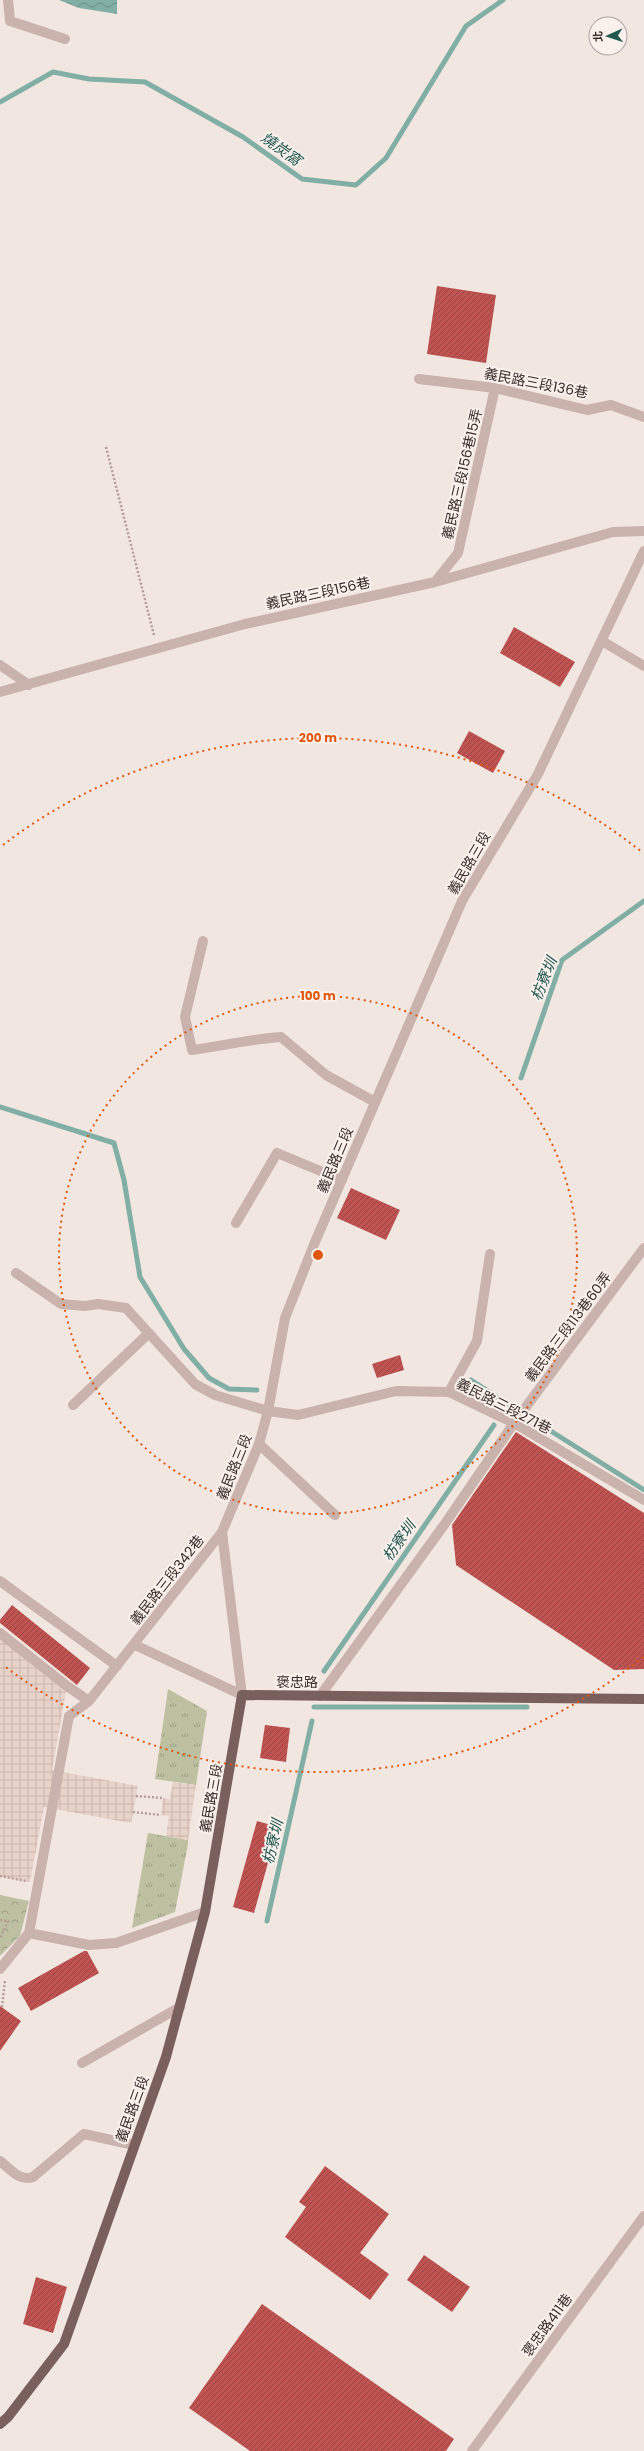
<svg xmlns="http://www.w3.org/2000/svg" width="644" height="2451" viewBox="0 0 644 2451" font-family="Poppins,'Noto Sans TC',sans-serif">
<defs>
<pattern id="grass-tufts" width="24" height="20" patternUnits="userSpaceOnUse"><rect width="24" height="20" fill="#bdc1a1"/><path d="M3 7l-1-3M5 7V3M7 7l1-3M15 17l-1-3M17 17v-4M19 17l1-3" fill="none" stroke="#9b9d83"/></pattern>
<pattern id="park-crowns" width="20" height="18" patternUnits="userSpaceOnUse"><rect width="20" height="18" fill="#bdc1a1"/><path d="M2 6a3 3 0 1 1 6 0M12 15a3 3 0 1 1 6 0" fill="none" stroke="#9b9d83"/></pattern>
<pattern id="plaza-grid" width="8" height="8" patternUnits="userSpaceOnUse"><rect width="8" height="8" fill="#e9d3c9"/><path d="M0 4h8M4 0v8" fill="none" stroke="#c9b5ad"/></pattern>
<pattern id="water-waves" width="16" height="10" patternUnits="userSpaceOnUse"><rect width="16" height="10" fill="#81aea5"/><path d="M0 5q4-4 8 0t8 0" fill="none" stroke="#6b8e87"/></pattern>
<pattern id="building-hatch" width="6" height="6" patternUnits="userSpaceOnUse"><rect width="6" height="6" fill="#bf5351"/><path d="M-1 1l2-2M0 6l6-6M5 7l2-2" fill="none" stroke="#9c4543"/></pattern>
</defs>
<rect width="100%" height="100%" fill="#f2e6e1"/>
<path fill="url(#grass-tufts)" d="M168 1689 207 1711 196 1785 155 1779Z
M148 1833 188 1840V1844L175 1912 132 1928Z"/>
<path fill="url(#park-crowns)" d="M0 1895 29 1901 20 1936 0 1956Z"/>
<path fill="url(#plaza-grid)" d="M0 1633 67 1686 52 1770 138 1786 131 1823 44 1807 30 1882 0 1876Z
M173 1782 196 1785 188 1840 166 1836 169 1816 161 1815 163 1798 170 1799Z"/>
<path fill="url(#water-waves)" d="M59 0H117V14L79 8Z"/>
<g fill="none" stroke-linecap="round" stroke-linejoin="round">
<path stroke="#81aea5" stroke-width="5" d="M0 102 53 72 89 79 145 82 243 137 302 179 356 185 386 158 466 26 503 0
M521 1078 562 960 644 901
M0 1107 114 1143 124 1180 140 1277 184 1349 209 1378 229 1389 257 1390
M471 1380 508 1404
M535 1421 644 1490
M324 1671 494 1425
M314 1707H527
M267 1921 312 1721"/>
</g>
<path fill="url(#building-hatch)" d="M437 286 496 295 486 363 427 354Z
M514 627 575 662 560 687 500 653Z
M469 731 505 751 493 773 457 753Z
M351 1188 400 1210 386 1240 337 1218Z
M400 1355 404 1370 377 1378 372 1364Z
M516 1432 644 1513V1669L614 1670 456 1565 452 1525Z
M12 1605 90 1668 77 1685 0 1623V1620Z
M265 1725 290 1728 286 1762 260 1758Z
M257 1821 278 1827 254 1913 233 1907Z
M84 1951H87L99 1973 31 2011 18 1988Z
M0 2006 21 2021 0 2051Z
M325 2166 389 2214 360 2253 389 2274 370 2300 285 2237 306 2207 299 2202Z
M424 2255 470 2287 452 2312 407 2280Z
M36 2277 67 2287 53 2333 23 2324Z
M262 2304 454 2439 446 2451H250L189 2408Z"/>
<g fill="none" stroke-linecap="round" stroke-linejoin="round">
<path stroke="#b69d97" stroke-width="2.5" stroke-dasharray="2 2" stroke-linecap="butt" d="M106 447 154 635
M136 1796 163 1798
M133 1812 161 1815
M0 1876 26 1881
M0 1920 8 1921 0 1939
M2 2007 5 1980"/>
<path stroke="#cab3ad" stroke-width="10" d="M8 0 10 21 65 39
M419 379 495 388 587 410 611 405 644 417
M435 582 458 553 495 388
M602 641 644 666
M0 665 29 685
M0 692 245 624 435 582 613 532 644 531
M203 941 185 1017 192 1050C222 1046 251 1039 281 1037L326 1075 375 1102
M236 1223 277 1153 342 1180
M16 1273 61 1304 85 1306 98 1304 126 1308 195 1384 215 1395 268 1411 298 1415 396 1391 449 1392 514 1423 644 1500
M449 1392 477 1341 490 1254
M73 1405 149 1333
M259 1444 335 1515
M0 1581 117 1666
M0 1633 67 1686 89 1701
M135 1645 242 1695
M242 1695 222 1532 259 1444 268 1411 285 1318 315 1242 462 901 538 774 644 551
M320 1696 444 1525 514 1423 644 1248
M29 1933 89 1945 116 1943 205 1912
M0 1969 29 1933 69 1716 89 1701 222 1532
M82 2063 180 2007
M0 2161C10 2169 20 2182 33 2177L84 2134 134 2145
M472 2451 644 2216"/>
<path stroke="#7a605d" stroke-width="10" d="M0 2424 8 2417 64 2344 166 2057 205 1912 242 1695 644 1699"/>
</g>
<g fill="none" stroke="#df570e" stroke-width="2" stroke-dasharray="2 4">
<circle cx="318" cy="1255" r="259"/>
<path d="M643 1657A517 517 0 0 1 3 1665M3 845A517 517 0 0 1 643 853"/>
</g>
<g text-anchor="middle" stroke-width="4" stroke-linejoin="round" paint-order="stroke">
<g font-size="14" fill="#392c2b" stroke="#faf1ed">
<text transform="translate(536 383) rotate(11)" y="5">義民路三段136巷</text>
<text transform="translate(462 474) rotate(-77)" y="5">義民路三段156巷15弄</text>
<text transform="translate(318 593) rotate(-12)" y="5">義民路三段156巷</text>
<text transform="translate(469 863) rotate(-60)" y="5">義民路三段</text>
<text transform="translate(335 1160) rotate(-67)" y="5">義民路三段</text>
<text transform="translate(568 1327) rotate(-53)" y="5">義民路三段113巷60弄</text>
<text transform="translate(504 1406) rotate(27)" y="5">義民路三段271巷</text>
<text transform="translate(234 1467) rotate(-68)" y="5">義民路三段</text>
<text transform="translate(167 1580) rotate(-52)" y="5">義民路三段342巷</text>
<text x="297" y="1687">褒忠路</text>
<text transform="translate(211 1798) rotate(-80)" y="5">義民路三段</text>
<text transform="translate(132 2109) rotate(-70)" y="5">義民路三段</text>
<text transform="translate(547 2325) rotate(-54)" y="5">褒忠路411巷</text>
</g>
<g font-size="15" font-style="italic" fill="#225850" stroke="#faf1ed">
<text transform="translate(281 149) rotate(36)" y="5">燒炭窩</text>
<text transform="translate(544 979) rotate(-68)" y="5">枋寮圳</text>
<text transform="translate(399 1541) rotate(-55)" y="5">枋寮圳</text>
<text transform="translate(273 1842) rotate(-77)" y="5">枋寮圳</text>
</g>
</g>
<circle cx="318" cy="1255" r="6" fill="#df570e" stroke="#faf1ed" stroke-width="2"/>
<g font-size="12" text-anchor="middle" font-weight="bold" fill="#df570e" stroke="#faf1ed" stroke-width="4" stroke-linejoin="round" paint-order="stroke">
<text x="318" y="742">200 m</text>
<text x="318" y="1000">100 m</text>
</g>
<g transform="translate(608 36) rotate(267)"><circle r="19" fill="#faf1ed" stroke="#ada29f"/>
<path d="M0-3L7 15L0 10L-7 15Z" fill="#225850"/>
<text y="-6" font-size="11" font-weight="bold" text-anchor="middle" fill="#392c2b">北</text>
</g>
</svg>
